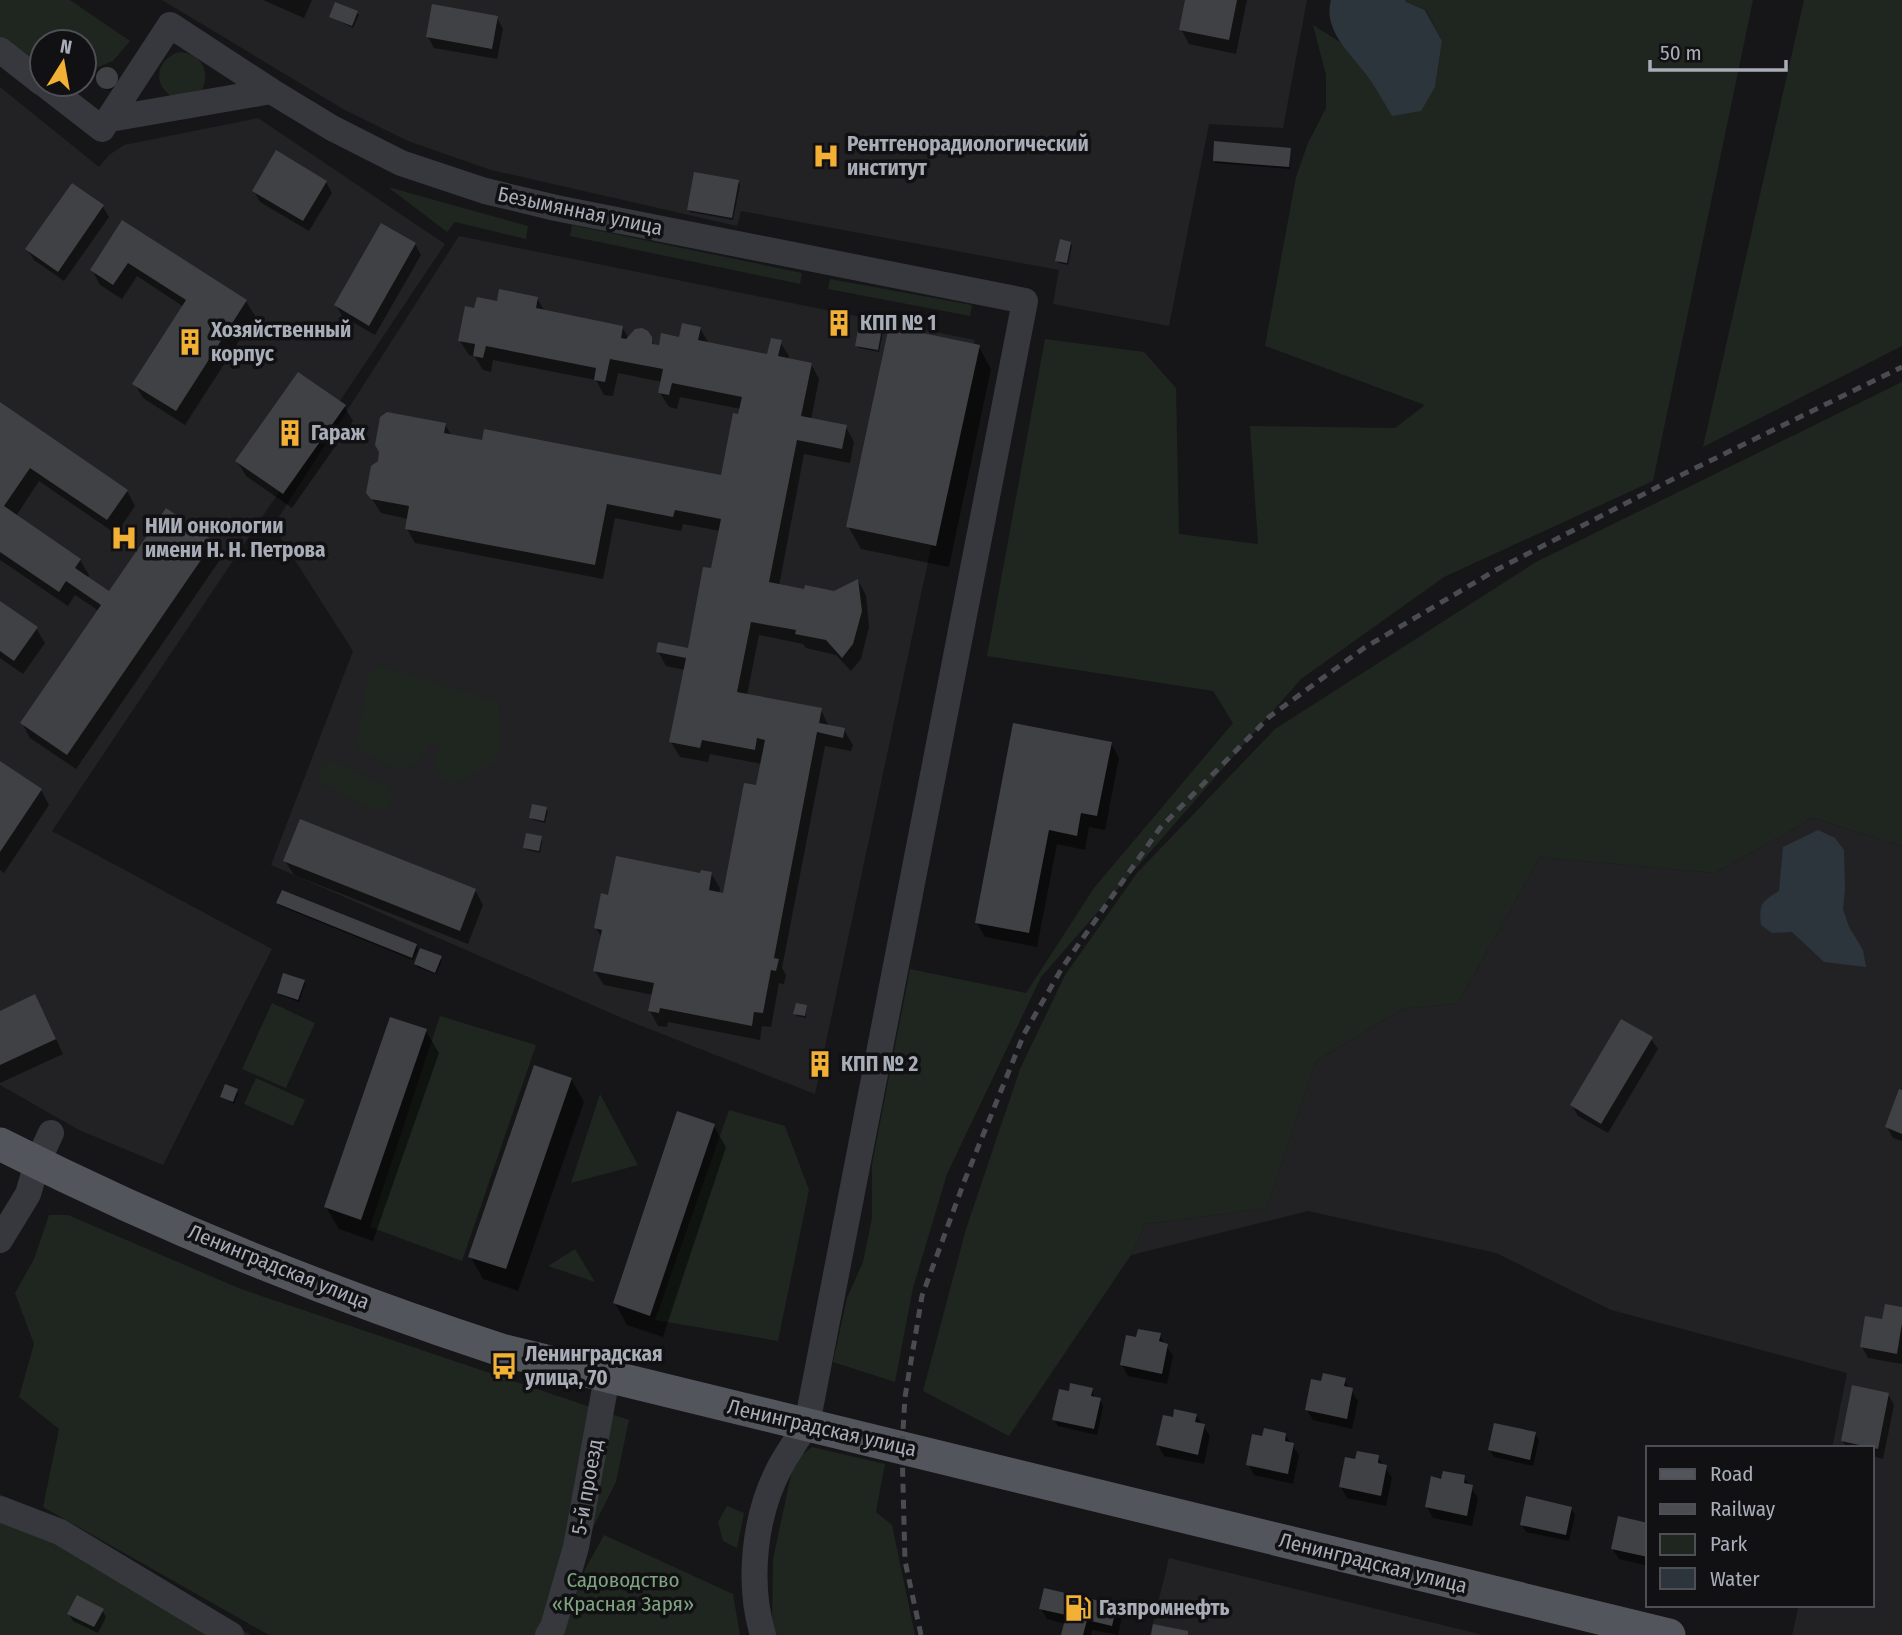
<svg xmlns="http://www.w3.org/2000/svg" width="1902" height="1635" viewBox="0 0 1902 1635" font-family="'Fira Sans Condensed',sans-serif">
<rect width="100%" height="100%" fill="#161618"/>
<path fill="#222225" d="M162 0H1307L1283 128 1209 124 1169 326 1053 304 1059 270 741 211 737 226 491 170 408 141 343 109Z
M0 87 99 167 109 155 124 145 258 118 445 244 52 831 272 949 163 1165 79 1130 0 1085Z
M459 236 975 340 815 1094 629 1021 271 865 353 651 273 526Z
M1813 818 1902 846V1635H1792L1799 1605H1872V1448H1832L1847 1373 1611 1310 1496 1253 1308 1211 1131 1255 1145 1224 1267 1208 1316 1061 1402 1009 1458 1003 1540 857 1715 873Z
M1169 1558 1483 1635H1150Z"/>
<path fill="#1e261f" d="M0 0H70L130 41 113 61 91 70 84 66V42H42V80L0 48Z
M1405 0H1753L1653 481 1444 577 1301 679 1041 977 947 1174 913 1288 895 1382 833 1362 847 1298 863 1262 872 1218V1164L910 969 1026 993 1094 888 1233 723 1213 691 987 656 1045 339 1144 352 1176 388 1179 534 1258 544 1250 426 1395 428 1425 405 1265 346 1296 177 1308 143 1326 108V75L1313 25 1340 42 1366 74 1435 87 1442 41 1426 10 1405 2Z
M1804 0H1902V346L1703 447Z
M180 52C201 54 211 71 202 90L174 98C151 85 156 58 180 52Z
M388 187 528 226 526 239 455 222 447 232Z
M572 225 802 273 800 284 570 236Z
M830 279 972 305 970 316 828 289Z
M1902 382V846L1813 818 1715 873 1540 857 1458 1003 1402 1009 1316 1061 1267 1208 1145 1224 1131 1255 1009 1436 923 1391 966 1229 1020 1069 1065 975 1137 873 1275 729 1536 562Z
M380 665 498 703 502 742 496 761 454 784 442 780 435 766 440 746 431 743 413 765 398 772 356 747 368 676Z
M330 760 390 787 393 798 385 809H370L320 783C319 771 321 766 330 760Z
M272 1003 315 1023 286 1088 242 1069Z
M440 1016 536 1045 462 1261 370 1227Z
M256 1078 305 1100 293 1126 244 1104Z
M600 1094 638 1165 571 1183Z
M729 1110 785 1126 809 1190 778 1341 655 1320Z
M49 1215H68L241 1289 629 1420 616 1482 560 1593 535 1635H269L43 1507 59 1429 19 1397 34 1344 15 1293 34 1259Z
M575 1249 595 1282 548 1266Z
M812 1447 885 1464 876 1512 892 1525 915 1635H776L772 1626 773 1559 794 1461Z
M0 1494 251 1635H0Z
M727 1506 744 1513 737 1548 723 1541 718 1522Z
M604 1535 733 1594 740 1635H549Z"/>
<path fill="#2c353c" d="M1331 0H1405L1406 2 1425 10 1442 41 1435 87 1421 111 1392 116C1383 101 1375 86 1365 73 1348 51 1323 29 1331 0Z
M1818 830 1835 838 1844 850 1845 889 1843 909 1849 927 1863 950 1866 967 1824 962 1792 932 1772 933 1761 925C1759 904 1761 902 1779 891L1783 847Z"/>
<path fill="#0007" d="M263 0H312L304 18Z
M1186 0H1247L1236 54 1189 44 1181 29Z
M357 13 359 15 353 28 331 17Z
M497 18 503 29 497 59 434 48 428 37Z
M98 80a10 10 0 1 1 20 0a10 10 0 1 1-20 0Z
M1290 149V169L1216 163 1214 160Z
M326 182 332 193 309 231 260 202 254 191Z
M738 182 740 185 733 220 690 212 689 209Z
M103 207 109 217 64 281 34 260 27 249Z
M123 222 246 301 255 316 185 425 143 398 135 384 184 307 137 276 122 299 100 285 92 270Z
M1070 243 1072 246 1068 265 1059 263 1057 260Z
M415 244 421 255 375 335 342 316 336 305Z
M537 298 545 312 622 327 629 339 647 333 655 347 680 339 700 328 709 344 769 356 780 342 789 356 788 360 811 364 819 379 811 420 846 427 854 442 850 463 804 454 779 586 805 591 835 592 858 581 866 595 869 627 861 659 851 671 836 655 806 648 803 644 759 635 747 695 821 710 829 727 844 730 853 745 851 751 825 746 782 968 786 975 784 984 779 983 771 1027 762 1026 760 1040 668 1022 667 1027 658 1026 650 1011 653 995 604 985 595 971 602 938 596 928 610 897 711 873 720 888 719 894 724 895 757 787 762 764 710 754 708 762 680 757 671 742 685 670 666 666 658 651 689 650 713 570 720 531 683 524 681 531 615 518 603 579 415 543 407 529 408 519 381 513 368 493 445 425 452 436 722 477 741 409 680 397 677 409 669 407 660 393 662 382 618 373 613 396 604 395 596 380 493 360 491 372 483 370 475 357 469 355 460 341 476 310 498 303Z
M845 319V332L834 330 833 327Z
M882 325 884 327 879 352 859 348 857 345Z
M979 347 991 369 949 567 861 549 848 526Z
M0 404 127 491 135 506 116 534 39 481 16 516 80 560 89 575 87 578 109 593 213 542 222 557 76 769 30 738 22 723 99 611 75 595 68 606 0 560Z
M344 406 353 421 292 508 246 476 237 461Z
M0 603 36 628 45 643 23 674 0 658Z
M1111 743 1119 758 1105 830 1089 827 1085 850 1057 844 1037 947 985 937 977 923Z
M0 763 41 790 49 805 4 873 0 870Z
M546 809 548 811 545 823 533 820 531 817Z
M540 838 542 841 540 853 527 850 525 848Z
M285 861 475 890 483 905 468 944 294 875Z
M278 903 416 946 418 949 413 960 280 906Z
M440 957 442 960 436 974 417 967 416 964Z
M304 981 305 984 299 1002 280 995 279 992Z
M806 1007V1018L797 1016 795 1014Z
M43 1011 63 1054 0 1083V1012Z
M426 1031 439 1053 373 1241 339 1229 326 1207Z
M1651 1039 1658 1049 1608 1133 1578 1116 1572 1105Z
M829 1061V1074L814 1071 812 1068Z
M571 1079 584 1102 518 1291 483 1279 470 1256Z
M237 1091 238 1094 234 1104 222 1097Z
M1902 1091V1141L1893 1138 1887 1127Z
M713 1125 726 1147 663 1337 627 1325 615 1303Z
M1902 1309V1364L1868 1358 1862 1347 1883 1321Z
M1159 1335 1173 1356 1167 1384 1128 1376 1122 1365 1138 1339Z
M1344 1380 1358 1401 1352 1429 1313 1420 1307 1410 1323 1383Z
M1092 1390 1095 1399 1100 1400 1103 1406 1097 1435 1058 1426 1054 1420 1070 1393Z
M1888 1394 1894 1405 1883 1459 1872 1456V1448H1847L1842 1441Z
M1196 1415 1210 1436 1204 1464 1164 1456 1158 1445 1174 1419Z
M1285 1434 1299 1455 1293 1484 1254 1475 1248 1464Z
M1535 1434 1539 1440 1533 1466 1494 1457 1490 1450Z
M1378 1457 1392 1478 1386 1506 1347 1498 1341 1487 1357 1461Z
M1464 1477 1478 1498 1472 1526 1433 1518 1427 1507Z
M1571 1508 1575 1515 1569 1541 1526 1532 1522 1525Z
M1619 1518 1648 1525V1566L1619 1559 1612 1548Z
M1116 1606 1122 1617 1118 1635 1092 1630 1091 1635H1063L1065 1624 1047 1619 1041 1609Z
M102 1610 106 1617 98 1633 73 1621 69 1614Z"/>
<path fill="#404145" d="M1185 0H1237L1229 40 1179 30Z
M335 2 358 11 352 26 329 17Z
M432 4 498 16 492 49 426 37Z
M96 78a11 11 0 1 1 22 0a11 11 0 1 1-22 0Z
M1214 141 1291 148 1289 167 1213 161Z
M276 150 327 181 303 221 252 191Z
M694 172 739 180 732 218 687 210Z
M72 183 104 205 58 272 25 249Z
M122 220 247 300 176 411 132 384 186 300 128 263 113 285 90 270Z
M381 223 416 243 369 326 334 305Z
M1060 239 1071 242 1067 263 1055 261Z
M499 289 538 297 536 308 623 326 621 338 626 339 635 329 642 328 648 331 652 337V344L659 345 661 333 679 337 682 323 701 327 698 340 767 354 771 338 782 340 778 356 812 363 801 416 847 425 842 449 797 440 769 582 804 589 805 585 834 591 858 579 862 611 853 644 842 658 826 640 795 634 796 630 751 622 737 692 822 708 819 723 845 728 843 738 817 732 774 958 779 959 776 971 771 970 763 1013 754 1012 752 1026 660 1008 659 1013 648 1011 654 983 593 971 602 930 594 928 601 893 608 895 616 856 700 873 701 870 712 872 709 890 723 893 744 783 756 785 765 740 757 738 755 750 702 740 700 748 669 742 686 658 656 652 658 642 688 648 703 567 711 568 721 519 675 510 673 517 607 504 595 565 405 529 409 506 371 499 366 493 371 466 378 461 379 452 375 445 380 417 387 412 446 423 444 433 482 440 484 429 721 475 733 413 738 414 742 397 672 383 669 395 658 393 663 369 610 359 605 382 594 380 596 368 486 346 483 358 473 356 475 344 458 341 465 306 474 308 477 297 497 301Z
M833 315 846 317 844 330 831 328Z
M860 319 883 323 878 350 855 346Z
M889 326 980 345 936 546 846 527Z
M298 372 346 405 283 494 235 461Z
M0 402 128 490 107 520 30 468 4 506 81 559 75 568 109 591 166 508 214 541 67 755 20 723 101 605 66 581 59 592 0 552Z
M0 601 38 627 14 661 0 651Z
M1013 723 1112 742 1097 816 1081 813 1077 836 1049 830 1029 933 975 923Z
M0 761 42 789 0 852Z
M532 804 547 807 544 821 529 818Z
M300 819 476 889 460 931 283 861Z
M526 833 542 836 539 851 523 848Z
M282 890 417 944 412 958 276 903Z
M420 948 442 956 435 973 414 964Z
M283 973 305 980 298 1000 277 993Z
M35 994 56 1039 0 1065V1011Z
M796 1003 807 1005 805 1016 793 1014Z
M390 1017 427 1029 361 1220 324 1207Z
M1621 1019 1653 1037 1601 1124 1570 1105Z
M813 1057 830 1060 828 1072 810 1069Z
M534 1065 572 1078 506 1269 468 1257Z
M225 1084 238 1089 233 1102 220 1097Z
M1899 1089 1902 1090V1134L1885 1127Z
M677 1111 715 1124 650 1316 613 1303Z
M1885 1304 1902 1307V1323L1897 1354 1860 1347 1865 1316 1882 1319Z
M1138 1329 1161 1333 1159 1341 1168 1344 1162 1374 1120 1365 1126 1335 1136 1337Z
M1323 1373 1346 1378 1344 1386 1353 1388 1347 1419 1305 1410 1311 1379 1321 1381Z
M1070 1383 1093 1388 1091 1396 1101 1398 1094 1429 1052 1420 1059 1389 1069 1391Z
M1852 1385 1889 1393 1878 1449 1841 1441Z
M1174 1409 1197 1414 1195 1422 1205 1424 1198 1455 1156 1445 1163 1415 1173 1417Z
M1494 1423 1536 1432 1530 1460 1488 1450Z
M1264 1428 1286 1433 1285 1441 1294 1443 1288 1474 1246 1465 1252 1434 1262 1436Z
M1357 1451 1379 1455 1378 1463 1387 1465 1381 1496 1339 1487 1345 1457 1355 1459Z
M1443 1471 1465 1475 1464 1483 1473 1485 1467 1516 1425 1507 1431 1476 1441 1479Z
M1526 1496 1572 1507 1566 1535 1520 1525Z
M1618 1516 1648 1523V1557L1611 1549Z
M1044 1588 1117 1605 1112 1626 1087 1620 1083 1635H1061L1066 1615 1039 1609Z
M77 1595 104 1609 94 1627 67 1614Z
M1153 1624 1188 1631V1635H1151Z"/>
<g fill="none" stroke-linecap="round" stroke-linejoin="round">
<path stroke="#37383d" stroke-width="26" d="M0 50 42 83
M44 84 102 129 170 25 271 91 332 128 401 163 485 191 556 208 1025 301 807 1424C798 1438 789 1451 781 1465 754 1515 747 1582 763 1635
M110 119 271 91
M0 1240 28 1194 37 1163 51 1133
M0 1509 60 1532 231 1635
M548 1635 553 1627 576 1547 607 1377"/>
<path stroke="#53555c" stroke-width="33" d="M0 1144C161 1226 330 1294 501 1350L1669 1635"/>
<path stroke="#4a4c52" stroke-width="5" stroke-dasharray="9 7" stroke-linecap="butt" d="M921 1635 905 1561 902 1447 905 1397 922 1296 964 1182 1024 1034 1062 968 1160 828 1269 717 1364 648 1496 570 1675 478 1902 367"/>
</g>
<defs>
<symbol id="hospital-bare" viewBox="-9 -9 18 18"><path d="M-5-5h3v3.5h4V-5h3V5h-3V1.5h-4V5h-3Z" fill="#f2b134" stroke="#111113" stroke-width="2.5" paint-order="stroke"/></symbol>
<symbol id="building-bare" viewBox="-9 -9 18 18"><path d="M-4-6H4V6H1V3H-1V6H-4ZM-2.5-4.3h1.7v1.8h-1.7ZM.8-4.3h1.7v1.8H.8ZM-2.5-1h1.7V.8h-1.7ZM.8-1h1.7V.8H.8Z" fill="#f2b134" stroke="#111113" stroke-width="2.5" paint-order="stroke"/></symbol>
<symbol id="bus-bare" viewBox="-9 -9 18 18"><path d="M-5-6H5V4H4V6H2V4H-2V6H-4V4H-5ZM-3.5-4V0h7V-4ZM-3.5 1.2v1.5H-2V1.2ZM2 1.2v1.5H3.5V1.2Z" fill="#f2b134" stroke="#111113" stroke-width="2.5" paint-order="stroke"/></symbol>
<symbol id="fuel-bare" viewBox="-9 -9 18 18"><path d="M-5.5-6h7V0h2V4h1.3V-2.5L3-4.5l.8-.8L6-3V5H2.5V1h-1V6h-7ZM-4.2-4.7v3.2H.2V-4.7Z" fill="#f2b134" stroke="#111113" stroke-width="2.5" paint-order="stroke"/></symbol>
</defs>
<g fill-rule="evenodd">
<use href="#hospital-bare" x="807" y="137" width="38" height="38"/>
<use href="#building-bare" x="820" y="304" width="38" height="38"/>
<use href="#building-bare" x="171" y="323" width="38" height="38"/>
<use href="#building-bare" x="271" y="414" width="38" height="38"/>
<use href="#hospital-bare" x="105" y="519" width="38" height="38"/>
<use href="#building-bare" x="801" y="1045" width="38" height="38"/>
<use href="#bus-bare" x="485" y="1347" width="38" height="38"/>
<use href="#fuel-bare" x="1059" y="1589" width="38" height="38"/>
</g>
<g text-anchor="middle" stroke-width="7" stroke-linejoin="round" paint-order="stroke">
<g font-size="21" font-weight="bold" fill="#a8adb8" stroke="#111113" text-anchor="start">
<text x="847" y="151">Рентгенорадиологический<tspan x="847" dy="24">институт</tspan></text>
<text x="860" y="330">КПП № 1</text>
<text x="211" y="337">Хозяйственный<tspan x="211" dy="24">корпус</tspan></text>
<text x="311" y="440">Гараж</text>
<text x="145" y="533">НИИ онкологии<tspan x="145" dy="24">имени Н. Н. Петрова</tspan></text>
<text x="841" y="1071">КПП № 2</text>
<text x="525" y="1361">Ленинградская<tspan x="525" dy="24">улица, 70</tspan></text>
<text x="1099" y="1615">Газпромнефть</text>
</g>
<g font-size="21" fill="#a8adb8" stroke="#111113">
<text transform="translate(580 211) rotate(12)" y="7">Безымянная улица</text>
<text transform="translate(279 1267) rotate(22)" y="7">Ленинградская улица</text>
<text transform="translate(822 1428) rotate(13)" y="7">Ленинградская улица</text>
<text transform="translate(587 1487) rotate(-80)" y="7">5-й проезд</text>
<text transform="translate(1373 1563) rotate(14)" y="7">Ленинградская улица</text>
</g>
<g font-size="21" fill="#7fa381" stroke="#111113">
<text x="623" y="1587">Садоводство<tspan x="623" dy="24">«Красная Заря»</tspan></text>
</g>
</g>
<rect x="1646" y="1446" width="228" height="161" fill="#111113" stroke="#4d4f55" stroke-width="2"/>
<rect x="1660" y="1469" width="35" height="10" fill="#53555c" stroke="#4d4f55" stroke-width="2"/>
<text x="1710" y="1481" font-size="21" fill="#a8adb8">Road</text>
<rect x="1660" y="1504" width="35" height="10" fill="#4a4c52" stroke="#4d4f55" stroke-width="2"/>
<text x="1710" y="1516" font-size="21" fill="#a8adb8">Railway</text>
<rect x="1660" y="1534" width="35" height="21" fill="#1e261f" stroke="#4d4f55" stroke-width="2"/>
<text x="1710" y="1551" font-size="21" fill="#a8adb8">Park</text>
<rect x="1660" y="1568" width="35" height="21" fill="#2c353c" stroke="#4d4f55" stroke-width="2"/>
<text x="1710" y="1586" font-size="21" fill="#a8adb8">Water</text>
<g transform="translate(63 63) rotate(11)"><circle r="33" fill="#111113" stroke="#4d4f55" stroke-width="2"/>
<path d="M0-5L12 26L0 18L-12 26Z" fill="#f2b134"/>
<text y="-10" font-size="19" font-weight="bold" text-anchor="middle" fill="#a8adb8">N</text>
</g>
<path d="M1650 60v10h136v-10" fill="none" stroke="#a8adb8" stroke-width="3.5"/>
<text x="1660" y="60" font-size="21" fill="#a8adb8" stroke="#111113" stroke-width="5" paint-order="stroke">50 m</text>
</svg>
